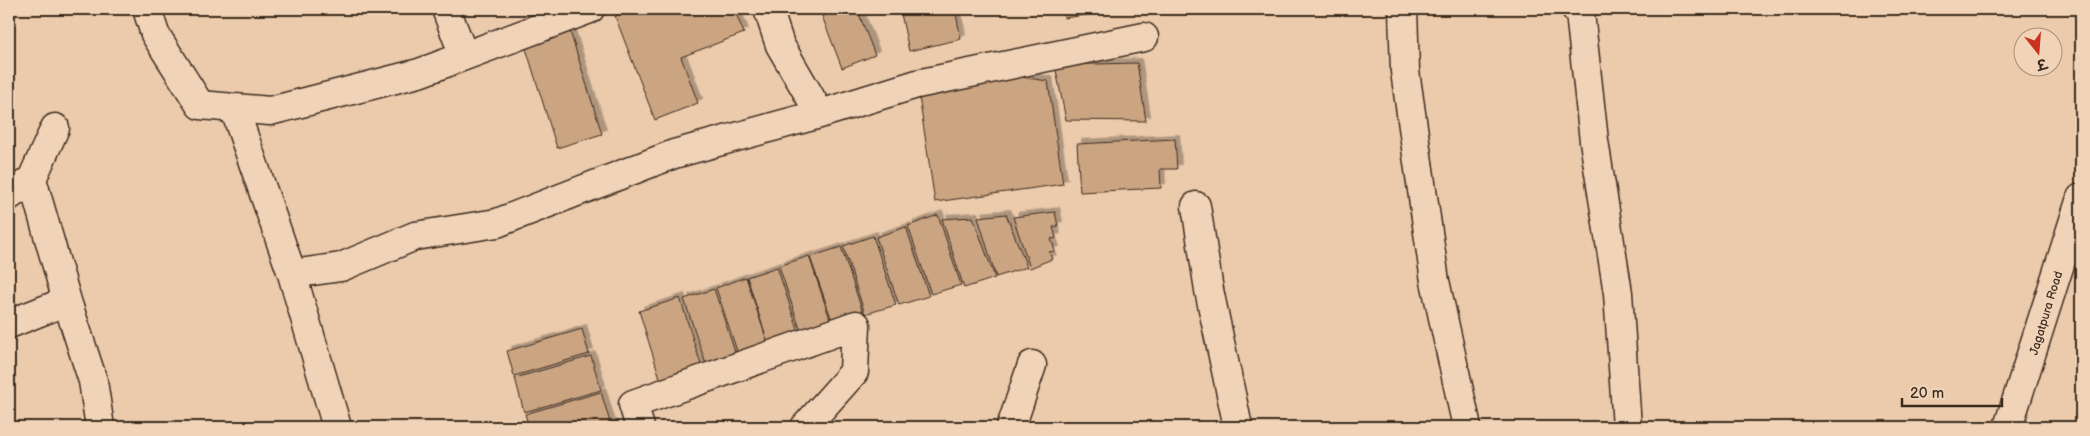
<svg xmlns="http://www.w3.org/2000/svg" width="2090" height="436" viewBox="0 0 2090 436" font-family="'Balsamiq Sans','Playpen Sans Deva',sans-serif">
<defs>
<filter id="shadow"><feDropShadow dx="4.5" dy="-4.5" stdDeviation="0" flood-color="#0004"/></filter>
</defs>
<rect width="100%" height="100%" fill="#eccbac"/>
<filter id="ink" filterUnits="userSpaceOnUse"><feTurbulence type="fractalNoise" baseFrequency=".02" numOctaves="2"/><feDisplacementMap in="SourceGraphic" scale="10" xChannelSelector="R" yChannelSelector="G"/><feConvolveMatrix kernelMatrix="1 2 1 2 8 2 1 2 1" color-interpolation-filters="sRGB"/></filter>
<g filter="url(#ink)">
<path fill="#cba582" stroke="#3b2a1e" filter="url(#shadow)" d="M633 9H734L744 33 681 57 698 103 655 120 615 16Z
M843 9H857L875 55 842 68 822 16Z
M900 9H955L961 39 909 51Z
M1063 9H1121V10L1064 18Z
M569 28 602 134 557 148 524 42Z
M1137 63 1146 121 1066 120 1055 65Z
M1014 76 1048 81 1063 184 935 202 918 90Z
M1175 139 1177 169H1160L1161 188 1080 192 1077 144Z
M1055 212 1058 226 1053 227 1056 238 1051 239 1055 251 1049 252 1052 259 1030 268 1013 217Z
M1006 214 1027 267 996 277 978 217Z
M938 215 961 285 931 294 908 226Z
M973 217 995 278 964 288 942 219Z
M906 227 929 296 899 305 876 237Z
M873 236 896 305 865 314 843 246Z
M841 247 864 316 834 326 810 257Z
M809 256 832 325 802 335 779 266Z
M777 267 800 336 769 346 747 277Z
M746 277 769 347 739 357 716 288Z
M714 289 737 358 707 367 684 299Z
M680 298 702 368 661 381 639 311Z
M582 329 589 354 514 376 507 351Z
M591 356 601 390 524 412 515 378Z
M601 392 611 426 529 427 525 414Z"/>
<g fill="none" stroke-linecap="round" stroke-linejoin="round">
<defs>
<path id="minor" d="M147 9 155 34 200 105 270 111 419 73 590 9
M446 9 464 56
M768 9 780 45 820 114
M1403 9 1405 71 1435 281 1467 427
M1576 9 1580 13 1594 141 1618 293 1627 427
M234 108 292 274 337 427
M32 179 67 301 93 381 100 427
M9 196 32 179 55 128
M1196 206 1209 290 1238 427
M292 274 341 267 415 236 497 223 674 154 820 114 917 84 1144 37
M9 324 67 301
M640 427 633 404 856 325 854 372 805 427
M1011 427 1032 365
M2008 427 2081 198"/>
</defs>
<use href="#minor" stroke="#3b2a1e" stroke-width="31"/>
<use href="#minor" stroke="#f1d4b8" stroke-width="28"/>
</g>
</g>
<g text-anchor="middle" stroke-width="4.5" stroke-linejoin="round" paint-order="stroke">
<g font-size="12" fill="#3b2a1e" stroke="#f1d4b8">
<text transform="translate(2046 313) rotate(-73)" y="4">Jagatpura Road</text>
</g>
</g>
<rect width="2090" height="436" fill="none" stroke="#f1d4b8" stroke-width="30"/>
<rect x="15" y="15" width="2060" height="406" fill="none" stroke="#3b2a1e" stroke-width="2" filter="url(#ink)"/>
<g transform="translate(2038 52) rotate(163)"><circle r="24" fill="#f1d4b8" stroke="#a8907a"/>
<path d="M0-4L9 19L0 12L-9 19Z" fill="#c8321e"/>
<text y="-8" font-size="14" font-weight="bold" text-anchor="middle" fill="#3b2a1e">उ</text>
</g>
<path d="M1902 398v8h100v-8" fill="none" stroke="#3b2a1e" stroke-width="2.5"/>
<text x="1910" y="398" font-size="15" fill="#3b2a1e" stroke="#f1d4b8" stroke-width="4" paint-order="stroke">20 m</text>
</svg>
